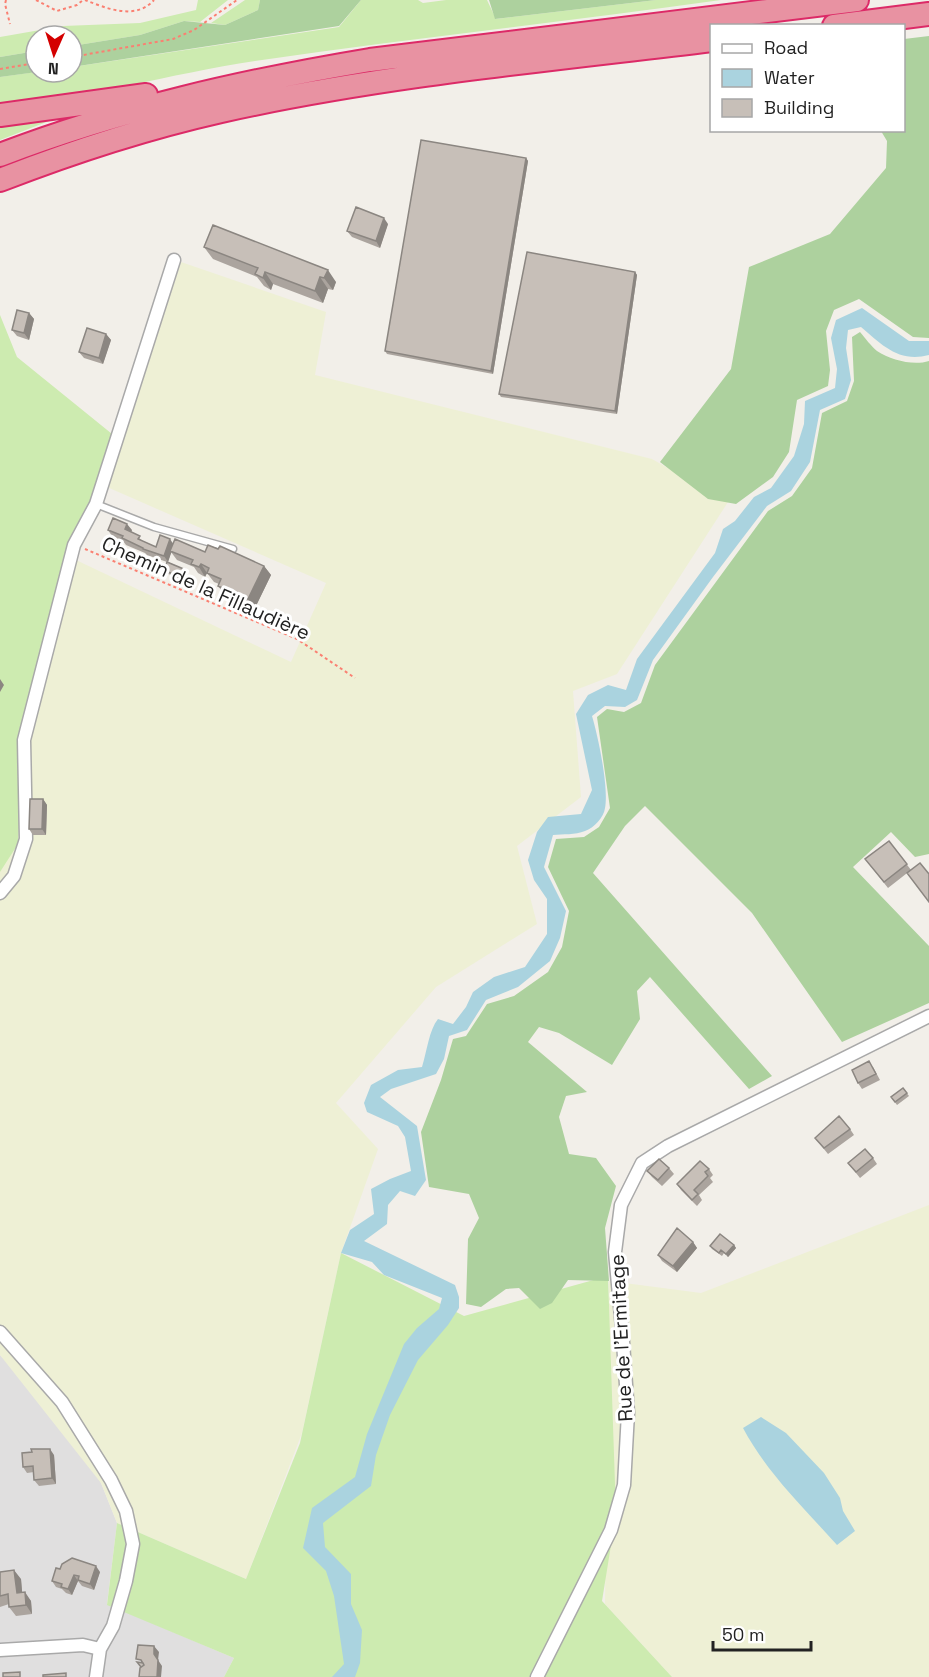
<svg xmlns="http://www.w3.org/2000/svg" width="929" height="1677" viewBox="0 0 929 1677" font-family="'Space Grotesk',sans-serif">
<rect width="100%" height="100%" fill="#f2efe9"/>
<path fill="#e0dfdf" d="M0 1355 52 1406 101 1483 117 1523 107 1604 234 1658 224 1677H0Z"/>
<path fill="#eef0d5" d="M181 262 326 312 315 375 652 459 728 502 617 674 573 691 581 797 517 846 537 924 436 987 336 1103 378 1149 341 1253 302 1433 246 1579 117 1523 101 1483 0 1355V869L18 844 26 704 76 560 291 662 326 583 107 487Z
M929 1205V1677H672L605 1604 609 1281 701 1293Z"/>
<path fill="#cdebb0" d="M198 0H228L200 22 184 21 140 35 72 46V36H36V51L0 57V37L63 26 140 23 196 10Z
M245 0H260L258 10 225 25 211 23Z
M361 0H418L423 3 446 0H487L496 19 656 0H721C566 22 410 38 255 61 170 74 86 98 0 107V77L36 72H72V67L339 27Z
M62 116 0 140V124Z
M0 315 17 357 117 438 26 704 18 844 0 872Z
M341 1253 464 1316 608 1276 616 1514 602 1601 672 1677H224L234 1658 107 1605 117 1523 246 1579 300 1443Z"/>
<path fill="#add19e" d="M260 0H361L339 26 72 67V46L140 35 184 21 225 25 258 10Z
M489 0H656L495 19Z
M929 36V338L913 337 859 299 834 310 826 331 830 370 828 386 797 400 789 452 773 477 736 504 708 499 660 462 731 369 749 267 830 234 886 168 887 141 881 131 904 130V39Z
M36 51 37 72 0 77V57Z
M860 332C865 338 871 346 877 351 891 360 913 366 929 361V854L915 857 891 832 853 867 929 946V1003L842 1042 752 913 645 806 625 826 593 873 772 1076 749 1089 650 977 637 991 640 1019 612 1065 559 1033 539 1027 528 1042 587 1092 566 1096 559 1117 569 1154 596 1158 616 1186 605 1228 609 1281 568 1280 552 1303 540 1309 519 1288 506 1289 481 1307 466 1304 468 1239 479 1218 469 1194 429 1187 421 1132 441 1080 453 1039 466 1036 487 1004 514 996 548 972 562 947 569 911 548 867 556 839 584 837 599 827 610 808 597 717 607 709 624 712 641 703 655 665 768 511 792 496 812 468 822 413 847 401 854 381 852 337Z"/>
<path fill="#aad3df" d="M862 308 909 341H929V355C899 363 882 345 861 327L848 330 846 348 851 380 845 399 820 410 810 462 791 491 767 506 713 577 653 660 637 700 625 707 605 706 592 716C598 736 609 788 605 808 604 817 594 828 585 831 575 835 563 834 553 835L544 867 566 911 560 938 550 961 518 987 486 1000 467 1030 449 1036 444 1059 436 1074 391 1089 380 1097 417 1126 426 1180 415 1196 400 1191 388 1205 387 1224 364 1241 455 1285 459 1297V1308L448 1325 418 1360 390 1415 376 1455 371 1486 323 1523 325 1547 351 1574V1604L362 1630 360 1663 355 1677H332L344 1664 334 1596 326 1571 303 1548 312 1508 355 1477 367 1434 404 1344 417 1328 439 1309 442 1298 384 1275 372 1262 341 1253 350 1230 374 1214 371 1189 390 1179 411 1171 405 1137 398 1126 367 1112 364 1103 371 1085 398 1070 422 1067C427 1051 429 1030 438 1019L453 1024 466 1007 473 992 494 977 525 967 547 934V899L534 880 528 860 537 832 548 817 581 814 592 790 576 714 588 695 608 685 626 690 637 659 715 553 723 529 735 521 754 497 771 488 794 456 804 424 805 401 835 388 837 369 831 338 836 320Z
M761 1417 786 1433 824 1473 840 1498 843 1511 855 1531 837 1545C803 1507 767 1473 743 1428Z"/>
<g fill="none" stroke-linecap="round" stroke-linejoin="round">
<defs>
<path id="lane" d="M96 504 154 527 233 549"/>
<path id="street" d="M0 893 14 876 26 839 24 740 74 545 96 504 174 260
M0 1332 62 1402 111 1480 126 1511 133 1544 126 1581 113 1626 100 1649 96 1677
M0 1650 83 1645 100 1649
M537 1677 611 1530 624 1485 628 1413 622 1328 615 1252 621 1205 642 1163 668 1146 929 1016"/>
<path id="highway" d="M834 26 929 14
M0 115 146 95
M0 155C120 109 244 81 370 60L857 0
M0 180C72 152 146 128 221 111 383 75 548 60 712 40"/>
</defs>
<use href="#lane" stroke="#a9a9a9" stroke-width="9"/>
<use href="#street" stroke="#a9a9a9" stroke-width="15"/>
<use href="#highway" stroke="#dc2a67" stroke-width="26"/>
<path stroke="#fa8072" stroke-width="2" stroke-dasharray="3 3" stroke-linecap="butt" d="M6 0 5 4 10 24
M36 0 57 11 77 5 83 0
M85 0C106 8 135 21 154 0
M72 57 173 39 194 30 237 0
M0 69 36 63
M85 549 297 639 355 678"/>
<use href="#lane" stroke="#fff" stroke-width="6"/>
<use href="#street" stroke="#fff" stroke-width="12"/>
<use href="#highway" stroke="#e892a2" stroke-width="22"/>
</g>
<path fill="#aba49e" d="M526 158 528 161 493 374 387 354 385 351Z
M388 224 380 248 352 237 347 231Z
M213 225 336 282 333 290 328 289 323 303 273 284 271 290 264 286 257 277 213 259 204 247Z
M635 272 637 275 617 414 501 397 499 394Z
M29 313 34 319 29 340 17 336 12 330Z
M106 334 111 340 103 364 84 358 79 352Z
M108 530H132L131 532 143 541 156 547 173 544 205 552 264 566 271 575 255 608 225 595 218 586 219 584 214 582 207 573 205 577 198 573 194 567 177 560 171 552 168 562 186 570 188 573 185 581 166 573 164 570 167 562 147 555 145 553 126 545 123 541 112 536Z
M43 799 47 805 46 835H33L29 829Z
M889 841 911 870 888 888 865 859Z
M873 1067 880 1080 862 1089 858 1083Z
M903 1088 909 1096 897 1105 891 1097Z
M850 1129 854 1135 828 1154 815 1138Z
M873 1158 877 1164 860 1178 848 1163Z
M669 1168 674 1174 662 1186 652 1177 647 1171Z
M709 1169 713 1175 710 1178 713 1182 699 1195 702 1200 697 1206 681 1190 677 1184Z
M693 1242 697 1248 677 1272 662 1261 658 1255Z
M734 1245 736 1248 728 1257 724 1253 722 1256 712 1249 710 1246Z
M54 1455 56 1484 39 1486 34 1480V1472L27 1473 23 1467Z
M60 1569 100 1572 94 1590 82 1586 78 1581 72 1595 66 1593 62 1589 56 1587 52 1581Z
M0 1572 21 1579 22 1593 31 1601 32 1614 16 1616 9 1607V1604L0 1607Z"/>
<path fill="#8b8681" d="M526 158 528 161 493 374 491 371Z
M384 218 388 224 380 248 376 241Z
M328 270 336 282 333 290 324 278Z
M265 272 273 284 271 290 263 278Z
M635 272 637 275 617 414 615 411Z
M320 277 328 289 323 303 315 291Z
M29 313 34 319 29 340 24 333Z
M106 334 111 340 103 364 99 358Z
M127 524 132 530 129 536 125 529Z
M170 539 174 545 168 562 164 556Z
M201 564 207 573 205 577 199 567Z
M264 566 271 575 255 608 248 599Z
M186 570 188 573 185 581 182 578Z
M0 679 4 685 0 692Z
M43 799 47 805 46 835 42 829Z
M693 1242 697 1248 677 1272 673 1266Z
M734 1245 736 1248 728 1257 726 1254Z
M50 1449 54 1455 56 1484 52 1478Z
M96 1566 100 1572 94 1590 90 1584Z
M14 1570 21 1579 23 1602 17 1593Z
M74 1575 78 1581 72 1595 68 1589Z
M25 1592 31 1601 32 1614 26 1605Z
M154 1646 159 1652 158 1660 162 1666 161 1677H157L154 1654Z"/>
<path fill="#c7bfb8" stroke="#8b8681" stroke-width="1.5" d="M421 140 526 158 491 371 385 351Z
M356 207 384 218 376 241 347 231Z
M213 225 328 270 324 278 320 277 315 291 265 272 263 278 255 274 258 268 204 247Z
M527 252 635 272 615 411 499 394Z
M17 310 29 313 24 333 12 330Z
M87 328 106 334 99 358 79 352Z
M113 518 127 524 125 529 140 536 138 539 156 547 160 535 170 539 164 556 143 549V548L122 538 123 536 108 530Z
M175 539 205 552 208 545 218 549 220 546 264 566 248 599 218 586 221 579 207 573 209 568 201 564 199 567 191 564 193 560 170 551Z
M167 562 186 570 182 578 164 570Z
M30 799H43L42 829H29Z
M889 841 907 864 884 882 865 859Z
M920 863 929 874V902L907 873Z
M869 1061 876 1074 858 1083 852 1070Z
M903 1088 907 1093 895 1102 891 1097Z
M839 1116 850 1129 824 1148 815 1138Z
M865 1149 873 1158 856 1172 848 1163Z
M659 1159 669 1168 658 1180 647 1171Z
M700 1161 709 1169 705 1172 708 1176 694 1190 698 1194 692 1200 677 1184Z
M677 1228 693 1242 673 1266 658 1255Z
M720 1234 734 1245 726 1254 721 1250 719 1253 710 1246Z
M31 1449H50L52 1478 34 1480 33 1466 23 1467 22 1453 32 1452Z
M72 1558 96 1566 90 1584 78 1580 79 1576 74 1575 68 1589 61 1587 62 1584 52 1581 56 1568 60 1569 62 1564Z
M14 1570 17 1593 25 1592 26 1605 9 1607 8 1594 0 1596V1572Z
M138 1645 154 1646V1654L158 1660 157 1677H139L140 1668 144 1665 141 1660 136 1659Z
M137 1662 143 1663 144 1665 141 1667Z
M20 1672V1677H3V1673Z
M66 1673V1677H43V1675Z"/>
<g text-anchor="middle" stroke-width="6" stroke-linejoin="round" paint-order="stroke">
<g font-size="20" fill="#222" stroke="#fff">
<text transform="translate(206 588) rotate(24)" y="7">Chemin de la Fillaudière</text>
<text transform="translate(621 1338) rotate(-93)" y="7">Rue de l'Ermitage</text>
</g>
</g>
<rect x="710" y="24" width="195" height="108" fill="#ffffff" stroke="#a7a7a7" stroke-width="1.5"/>
<rect x="722" y="44" width="30" height="9" fill="#ffffff" stroke="#a7a7a7" stroke-width="1.5"/>
<text x="764" y="54" font-size="18" fill="#222222">Road</text>
<rect x="722" y="69" width="30" height="18" fill="#aad3df" stroke="#a7a7a7" stroke-width="1.5"/>
<text x="764" y="84" font-size="18" fill="#222222">Water</text>
<rect x="722" y="99" width="30" height="18" fill="#c7bfb8" stroke="#a7a7a7" stroke-width="1.5"/>
<text x="764" y="114" font-size="18" fill="#222222">Building</text>
<g transform="translate(54 54) rotate(183)"><circle r="28" fill="#ffffff" stroke="#a7a7a7" stroke-width="1.5"/>
<path d="M0-4.5L10 22L0 15L-10 22Z" fill="#d40000"/>
<text y="-9" font-size="16" font-weight="bold" text-anchor="middle" fill="#222222">N</text>
</g>
<path d="M713 1641v9h98v-9" fill="none" stroke="#222222" stroke-width="3"/>
<text x="722" y="1641" font-size="18" fill="#222222" stroke="#ffffff" stroke-width="4.5" paint-order="stroke">50 m</text>
</svg>
